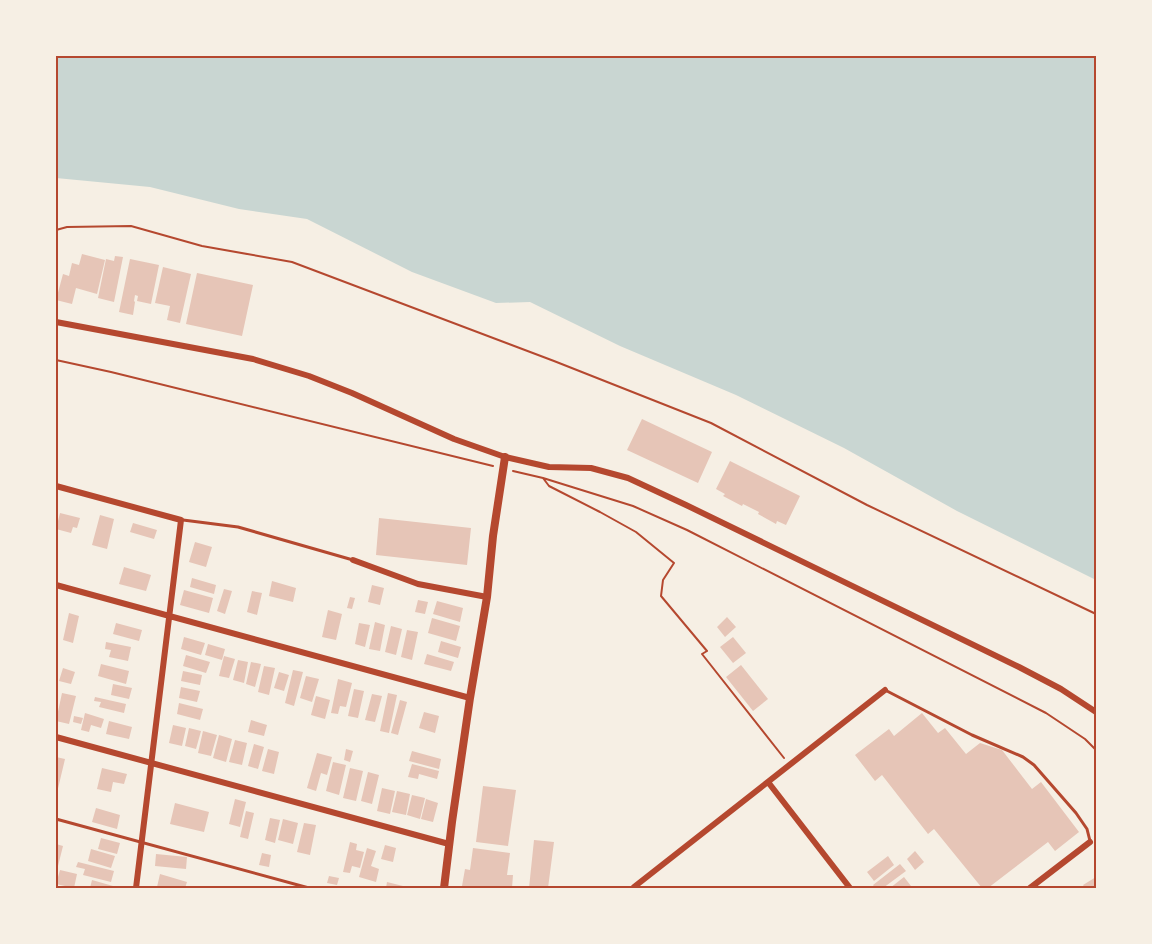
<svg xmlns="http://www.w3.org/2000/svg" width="1152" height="944" viewBox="0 0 1152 944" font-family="Commissioner,sans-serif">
<rect width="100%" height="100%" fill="#f6efe4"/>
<path fill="#c9d6d2" d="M56 56H1096V580L957 511 844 448 736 395 620 346 530 302 496 303 412 272 307 219 239 209 150 187 56 178Z"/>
<path fill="#e6c5b7" d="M82 254 105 260 97 294 76 288 72 304 56 300 63 274 69 276 72 263 79 265Z
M115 256 123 257 114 302 98 298 106 259 114 261Z
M130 259 159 265 151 304 137 301 138 296 135 295 134 301 135 302 133 315 119 312Z
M163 267 191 274 180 323 167 320 170 306 155 303Z
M197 273 253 285 242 336 186 324Z
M642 419 712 452 698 483 627 450Z
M730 461 800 496 786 525 777 521 776 524 758 514 759 512 743 504 742 506 723 496 725 494 716 489Z
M60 513 80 518 77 528 73 527 71 533 56 529Z
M100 515 114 519 107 549 92 545Z
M379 518 471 528 467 565 376 555Z
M133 523 157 530 154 539 130 532Z
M195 542 212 547 206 567 189 562Z
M124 567 151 575 146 591 119 584Z
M192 578 216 585 214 594 190 587Z
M272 581 296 588 293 602 269 596Z
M372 585 384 588 380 605 368 602Z
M224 589 232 591 225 614 217 611Z
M184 590 213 598 209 613 180 605Z
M252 591 262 593 257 615 247 612Z
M350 597 355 598 352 609 347 608Z
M418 600 428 602 425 614 415 612Z
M437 601 463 608 460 622 433 614Z
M328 610 342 614 336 640 322 637Z
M69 613 79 616 73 643 63 640Z
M727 617 736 627 725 637 717 627Z
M432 618 460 626 456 641 428 633Z
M375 622 385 625 380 651 369 649Z
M116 623 142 630 139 641 113 634Z
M359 623 370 625 365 647 355 644Z
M391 626 402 629 396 655 385 652Z
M407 630 418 632 412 660 401 657Z
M184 637 205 643 201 655 181 649Z
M733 637 746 653 733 663 720 647Z
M441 641 461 647 458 658 438 652Z
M106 642 131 647 128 661 109 657 111 650 105 649Z
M208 644 225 649 222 660 205 655Z
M427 654 454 662 451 671 424 664Z
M186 655 210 662 206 673 183 666Z
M224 656 235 659 229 678 219 676Z
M238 660 248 662 244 683 233 680Z
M251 662 261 664 255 687 246 684Z
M101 664 129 671 126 684 98 676Z
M741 665 768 699 753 711 726 677Z
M264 666 275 668 269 695 258 692Z
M63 668 75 672 71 684 59 681Z
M293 670 303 672 294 706 285 703Z
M183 671 202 675 200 685 181 681Z
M279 672 289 675 284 691 274 688Z
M306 676 319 679 312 702 300 698Z
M338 679 352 683 346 707 340 706 338 714 331 713Z
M113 684 132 688 129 699 111 695Z
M181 687 200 691 197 702 179 698Z
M354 689 364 691 358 718 348 716Z
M62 693 76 696 69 724 56 721Z
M388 693 397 695 389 733 380 731Z
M372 694 382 696 375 722 365 720Z
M316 696 330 700 325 719 311 715Z
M95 697 126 704 124 713 99 707 101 702 94 701Z
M400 700 407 702 398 735 391 733Z
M179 703 203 709 200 720 177 714Z
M424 712 439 716 435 733 419 728Z
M85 713 104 719 101 728 91 725 89 732 81 730Z
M922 713 938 733 945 728 966 754 980 743 1002 750 1032 789 1041 782 1079 832 1055 851 1048 842 988 888H982L934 829 928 834 882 775 875 781 855 755 889 729 894 736Z
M74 716 83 718 81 724 73 722Z
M251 720 267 725 264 736 248 732Z
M109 721 132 727 129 739 106 734Z
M173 725 186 728 182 746 169 743Z
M189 728 201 731 196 749 185 746Z
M203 731 217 735 211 756 198 753Z
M219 735 232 739 226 762 213 758Z
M235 740 247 743 242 765 229 762Z
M254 744 264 747 258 769 248 766Z
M268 749 279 752 274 774 262 771Z
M346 749 353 751 350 762 344 760Z
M412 751 441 759 439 769 409 761Z
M317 753 332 757 327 775 321 773 316 791 307 788Z
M56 757 65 759 56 797Z
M333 762 346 765 339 795 326 791Z
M412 764 439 771 437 779 419 774 418 779 408 777Z
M102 768 127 774 124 784 113 782 111 792 97 789Z
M350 768 363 771 356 801 343 798Z
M368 772 379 775 372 804 361 801Z
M483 786 516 790 508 846 476 842Z
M382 788 395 791 390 814 377 811Z
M397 791 410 794 406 815 392 812Z
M412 795 425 798 420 819 407 815Z
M235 799 246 802 240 827 229 824Z
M426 799 438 803 433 822 421 819Z
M175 803 209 812 204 832 170 824Z
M96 808 120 815 117 829 92 822Z
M246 811 254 813 248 839 240 837Z
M270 818 280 820 275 843 265 840Z
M283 819 298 823 293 844 278 840Z
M304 823 316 825 310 855 297 852Z
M101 838 120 843 117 854 98 849Z
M534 840 554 842 548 888H529Z
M350 842 357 844 356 850 364 852 360 868 352 866 350 873 343 872Z
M56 844 63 846 56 874Z
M385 845 396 848 393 862 381 859Z
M367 848 376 851 371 866 379 869 376 882 359 877Z
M473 848 510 853 507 875H513L512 888H468V887L462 886 465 869 470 870Z
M91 849 115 856 111 868 88 861Z
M915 851 924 862 915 870 907 859Z
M262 853 271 855 269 867 259 865Z
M156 854 187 857 186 869 155 866Z
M888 856 894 865 874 881 867 872Z
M78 862 114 871 111 882 83 875 85 869 76 867Z
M900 864 906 871 883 888H875L873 885Z
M60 870 77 874 74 888 56 884Z
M160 874 187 882 185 888H162L157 887Z
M329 876 339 878 337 885 327 883Z
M904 877 911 886 907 888H890Z
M1096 877V888H1085L1083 885Z
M92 880 120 888H90Z
M387 882 411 888H386Z"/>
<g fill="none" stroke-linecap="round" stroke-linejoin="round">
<path stroke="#b5482f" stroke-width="2" d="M56 230 67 227 131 226 202 246 292 262 554 361 711 423 867 505 1096 614
M56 360 111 372 493 466
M513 471 543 478 633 506 687 530 1046 713 1085 739 1096 750
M543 478 549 486 600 512 636 532 674 563 663 580 661 596 707 651 702 654 784 758"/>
<path stroke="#b5482f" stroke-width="3" d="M183 520 238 527 353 560
M885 690 972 735 1023 757 1034 765 1076 813 1087 829 1090 841
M56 819 309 888"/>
<path stroke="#b5482f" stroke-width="6" d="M56 322 253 359 309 376 352 393 454 439 505 457 549 467 591 468 628 478 686 505 1019 667 1061 689 1096 712
M56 486 181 520 136 888
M353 560 418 584 487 597
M56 585 470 698
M56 737 449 844
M768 782 850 888
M634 887 885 690
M1030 888 1090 842"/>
<path stroke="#b5482f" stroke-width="8" d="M444 888 452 822 470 698 487 597 493 536 505 457"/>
</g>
<rect width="1152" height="944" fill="none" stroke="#f6efe4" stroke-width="114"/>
<rect x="57" y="57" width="1038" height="830" fill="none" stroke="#b5482f" stroke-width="2"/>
</svg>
